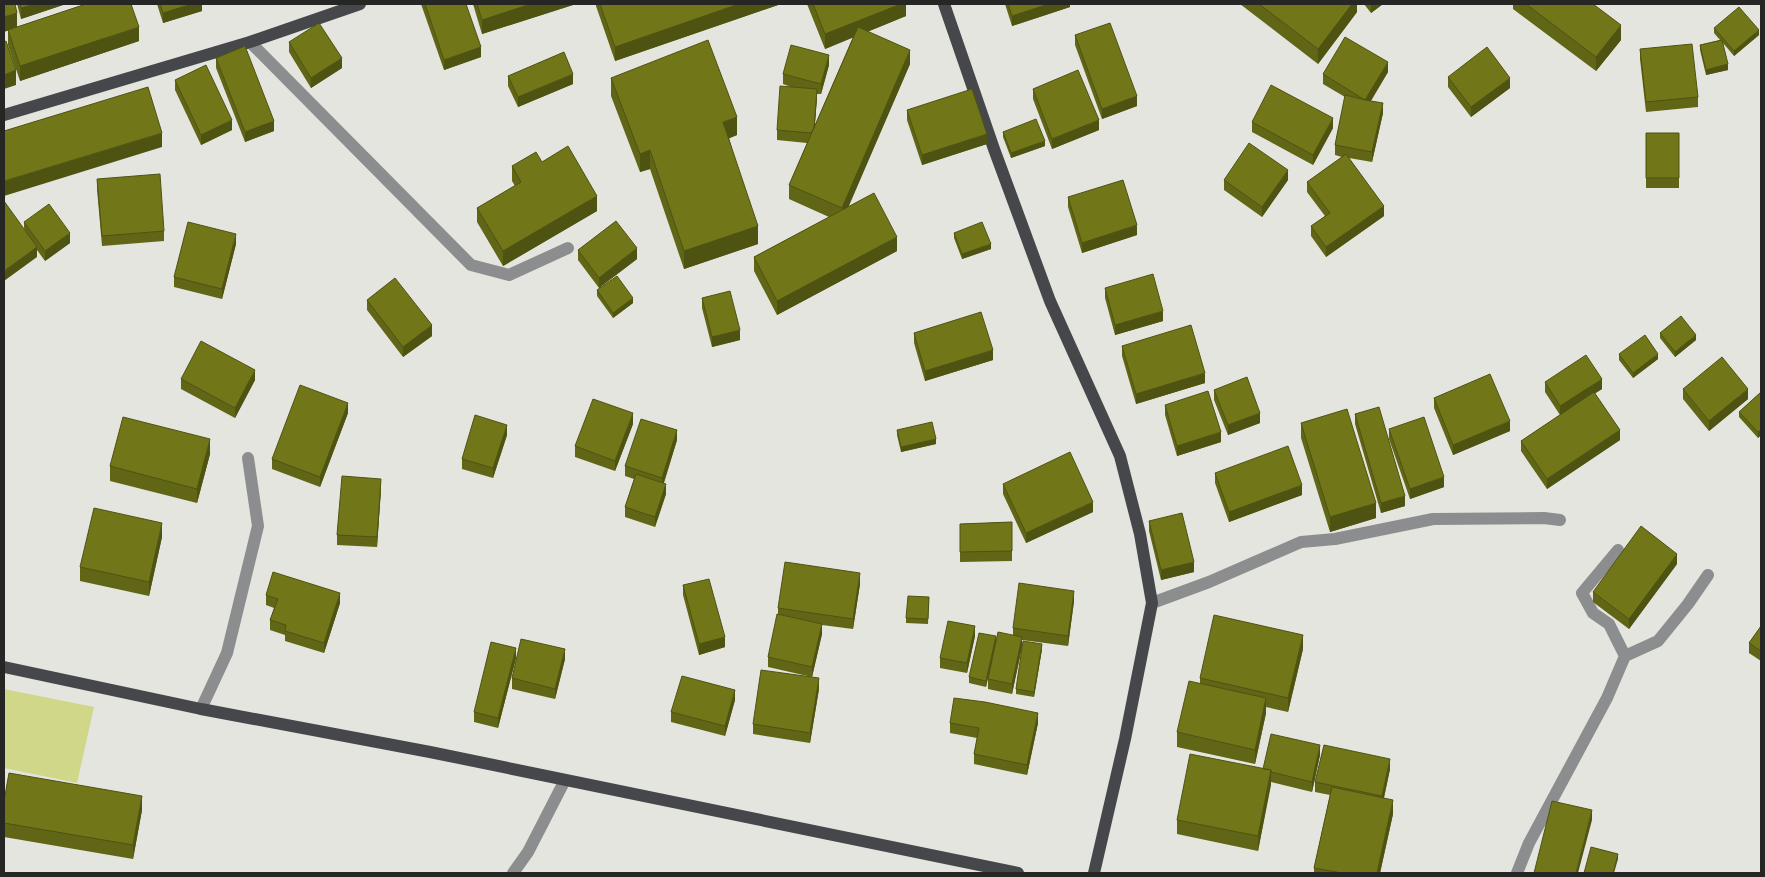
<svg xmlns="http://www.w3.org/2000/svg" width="1765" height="877" viewBox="0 0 1765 877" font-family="Mulish,sans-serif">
<rect width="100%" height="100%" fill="#e4e5df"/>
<path fill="#d1d789" d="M4 689 94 707 77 783 4 768Z"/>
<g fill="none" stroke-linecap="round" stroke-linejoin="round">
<path stroke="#8c8d8f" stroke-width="12" d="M513 873 528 852 565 780"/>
<path stroke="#8c8d8f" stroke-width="12" d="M250 42 471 265 509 275 568 248
M1152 603 1209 582 1301 542 1335 539 1433 519 1544 518 1560 520
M1625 656 1658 641 1688 604 1708 575
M201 709 227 653 258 526 248 458
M1517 873 1529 843 1607 698 1625 656 1609 624 1593 613 1582 593 1618 550"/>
<path stroke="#45474a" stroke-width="12" d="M944 4 994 149 1050 301 1120 456 1140 534 1152 603 1125 739 1094 873
M4 115 250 42 360 4
M4 667 201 709 430 752 1018 873"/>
</g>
<path fill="#616516" d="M17 4H66L21 19Z
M157 4H202V11L163 23Z
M421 4H466L481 57 444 70Z
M473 4H576L482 34Z
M596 4H781L615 61 596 6Z
M807 4H906V16L867 32 910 64 848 207 897 251 777 315 754 271V257L829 217 789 199V185L807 143 777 140V130L791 87 783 84V74L829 65 821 94H817L815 125 853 37 825 49Z
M1005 4H1070V7L1012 26Z
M1240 4H1357V12L1318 64Z
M1364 4H1383L1371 13Z
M1513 4H1593L1621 40 1596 71 1513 9Z
M17 27 139 41 20 81 8 45V30L4 32Z
M1714 28 1759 35 1734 56 1723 43 1728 70 1706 75 1700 50V45L1720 40 1714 33Z
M1075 35 1137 106 1102 119 1075 45Z
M289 42 342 68 311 88 289 52Z
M1640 49 1698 97V107L1646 112 1640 59Z
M216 58 274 131 245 142 216 68Z
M1388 72 1371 101 1383 113 1372 162 1349 158 1384 216 1326 257 1311 236V226L1325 216 1307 192V182L1342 157 1335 155V145L1345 97 1323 84V74Z
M508 76 573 84 518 107 508 86Z
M1448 77 1510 88 1471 117 1448 87Z
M611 78 737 135 729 138 758 244 684 269 650 169 640 172 611 96Z
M175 80 232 130 201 145 175 90Z
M1033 89 1099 130 1052 149 1033 99Z
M907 110 987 144 922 165 907 120Z
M1252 122 1333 128 1313 165 1252 132Z
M1003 132 1045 146 1011 158 1003 137Z
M1646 133H1679V188H1646Z
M542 162 597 211 503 266 477 222V208L515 186 512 181V166Z
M97 179 164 231V241L102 246 97 189Z
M1224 180H1288L1262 217 1224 190Z
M1068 197 1137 235 1082 253 1068 207Z
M24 222 70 243 45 261 37 250V257L24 228Z
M954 233 991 249 962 259 954 238Z
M236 244 222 299 174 287V277Z
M578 250 637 259 599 288 578 260Z
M1105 288 1163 321 1115 335 1105 298Z
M597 290 633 303 613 318 597 296Z
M702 298 740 340 712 347 702 308Z
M367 300 432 336 403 357 367 310Z
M914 333 993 360 925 381 914 343Z
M1660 333 1696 340 1675 357 1660 338Z
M1122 346 1205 383 1136 404 1122 356Z
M1619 354 1658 359 1633 378 1619 360Z
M181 379 255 380 235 418 181 389Z
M1545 382 1602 389 1595 393 1620 440 1547 489 1521 451V441L1560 415 1545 392Z
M1683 389 1748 399 1709 431 1683 399Z
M1214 390 1260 423 1228 435 1214 400Z
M1761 392V435L1758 438 1739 417V412Z
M1434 398 1510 431 1453 455 1434 408Z
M1165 405 1221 442 1177 456 1165 415Z
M348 413 320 487 272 469V459Z
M1355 414 1405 506 1381 513 1355 424Z
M1301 423 1376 518 1330 532 1301 438Z
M633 424 615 471 575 457V446Z
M1389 429 1444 487 1410 499 1389 439Z
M897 430 936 444 901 452 897 435Z
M507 435 493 478 462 469V459Z
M677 440 664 483 666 494 655 527 625 517V507L634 479 625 476V466Z
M210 454 197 503 110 481V466Z
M1215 473 1302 495 1229 522 1215 483Z
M1003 484 1093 512 1026 543 1003 494Z
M381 489 377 547 337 545V535Z
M1149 521 1194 572 1161 580 1149 531Z
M1012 522V561L960 562V524Z
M162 537 149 596 80 581V567Z
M1677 564 1629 629 1593 602V592Z
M860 584 853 629 822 625V634L812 677 768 667V657L778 615V608Z
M683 585 725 647 699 655 683 595Z
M266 595 340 603 324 653 285 641V635L270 630V620L274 608 266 605Z
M929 597 928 624 906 623V618Z
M1074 601 1068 646 1022 640V647L1012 694 988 689V679L991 663 986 687 969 683V677L996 640 1013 635V628Z
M1761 626V661L1749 653V643Z
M975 636 967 673 940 668V658Z
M1042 649 1034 697 1016 694V689Z
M1303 649 1288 712 1266 707V713L1255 764 1177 747V732L1200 683V678Z
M516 658 498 728 474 722V712Z
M565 659 555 699 512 689V678Z
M819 689 810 743 753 734V724Z
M735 700 725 736 671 722V712Z
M950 723H1038L1027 775 974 764V754L977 738 950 733Z
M1320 755 1312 792 1271 782 1258 851 1177 834V820L1263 769Z
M1390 769 1384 798 1393 814 1380 873H1314V868L1330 795 1315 792V782Z
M4 801 142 810 133 859 4 837Z"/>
<path fill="#4f5312" d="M35 4H66L21 19V8Z
M192 4H202V11L163 23V13Z
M531 4H576L482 34V20Z
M739 4H781L615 61V47Z
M901 4H906V16L825 49V34Z
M1049 4H1070V7L1012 26V16Z
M1352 4H1357V12L1318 64V49Z
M1371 4H1383L1371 13Z
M17 13V27L4 32V17Z
M1621 25V40L1596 71V57Z
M139 27V41L20 81V66Z
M1759 30V35L1734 56V51Z
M481 47V57L444 70V60Z
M910 50V64L842 222V208Z
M829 55V65L821 94V84Z
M342 58V68L311 88V78Z
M1388 62V72L1365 110V100Z
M1728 64V70L1706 75V70Z
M16 70V85L4 89V75Z
M573 74V84L518 107V97Z
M1510 78V88L1471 117V107Z
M817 89V99L813 144V133Z
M1137 96V106L1102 119V109Z
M1383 103V113L1372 162V152Z
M737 117V135L723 141V122Z
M1333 118V128L1313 165V155Z
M232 120V130L201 145V135Z
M1099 120V130L1052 149V139Z
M274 121V131L245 142V132Z
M162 133V147L4 196V181Z
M987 134V144L922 165V155Z
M1045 141V146L1011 158V153Z
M650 150V169L640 172V154Z
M1288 170V180L1262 217V207Z
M597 196V211L503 266V251Z
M1384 206V216L1326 257V247Z
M1137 225V235L1082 253V243Z
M758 226V244L684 269V251Z
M70 233V243L45 261V251Z
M236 234V244L222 299V289Z
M897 237V251L777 315V301Z
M991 244V249L962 259V254Z
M37 247V257L4 281V271Z
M637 248V259L599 288V278Z
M633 298V303L613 318V313Z
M1163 311V321L1115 335V325Z
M432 325V336L403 357V347Z
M740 330V340L712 347V337Z
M1696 335V340L1675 357V352Z
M993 350V360L925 381V371Z
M1658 354V359L1633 378V373Z
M255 370V380L235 418V408Z
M1205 373V383L1136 404V394Z
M1602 379V389L1560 416V406Z
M1748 389V399L1709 431V421Z
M348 403V413L320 487V477Z
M633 413V424L615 471V461Z
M1260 413V423L1228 435V425Z
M1510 421V431L1453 455V445Z
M507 425V435L493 478V468Z
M677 430V440L662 488V478Z
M1620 430V440L1547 489V479Z
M1761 430V435L1758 438V432Z
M1221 432V442L1177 456V446Z
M210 439V454L197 503V489Z
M936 439V444L901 452V447Z
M1444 477V487L1410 499V489Z
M381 479V489L377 547V537Z
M666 484V494L655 527V517Z
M1302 485V495L1229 522V512Z
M1405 496V506L1381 513V503Z
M1093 502V512L1026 543V533Z
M1376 503V518L1330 532V517Z
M162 523V537L149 596V582Z
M1677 554V564L1629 629V619Z
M1194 562V572L1161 580V570Z
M860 573V584L853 629V619Z
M1074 591V601L1068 646V636Z
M340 593V603L324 653V643Z
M822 624V634L812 677V667Z
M975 626V636L967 673V663Z
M1303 635V649L1288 712V698Z
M996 636V642L986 687V681Z
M725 637V647L699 655V644Z
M1022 637V647L1012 694V684Z
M1042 644V649L1034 697V692Z
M516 648V658L498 728V718Z
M565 649V659L555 699V689Z
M819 678V689L810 743V733Z
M735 690V700L725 736V726Z
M1266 698V713L1255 764V750Z
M1038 713V723L1027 775V765Z
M1320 745V755L1312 792V782Z
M1390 759V769L1382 806V796Z
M1271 770V785L1258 851V836Z
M142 796V810L133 859V845Z
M1393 800V814L1380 873H1377Z
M1592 810V820L1578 873H1576Z
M1618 854V859L1614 873H1613Z"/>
<path fill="#717619" stroke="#4f5312" d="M4 4H15L17 13 4 17Z
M20 4H35L21 8Z
M86 4H131L139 27 20 66 8 30Z
M160 4H192L163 13Z
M425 4H466L481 47 444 60Z
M477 4H531L482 20Z
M600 4H739L615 47Z
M813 4H901L825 34Z
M1008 4H1049L1012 16Z
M1259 4H1352L1318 49Z
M1526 4H1593L1621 25 1596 57Z
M1739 7 1759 30 1734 51 1714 28Z
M319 23 342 58 311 78 289 42Z
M1110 23 1137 96 1102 109 1075 35Z
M858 27 910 50 842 208 789 185Z
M1345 37 1388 62 1365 100 1383 103 1372 152 1335 145 1345 95 1365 100 1323 74Z
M708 40 737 117 723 122 758 226 684 251 650 150 640 154 611 78Z
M1722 40 1728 64 1706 70 1700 45Z
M6 41 16 70 4 75V42Z
M1692 44 1698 97 1646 102 1640 49Z
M791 45 829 55 821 84 783 74Z
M245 46 274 121 245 132 216 58Z
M1487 47 1510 78 1471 107 1448 77Z
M564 52 573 74 518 97 508 76Z
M206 65 232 120 201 135 175 80Z
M1078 70 1099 120 1052 139 1033 89Z
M1271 85 1333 118 1313 155 1252 122Z
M780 86 817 89 814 128 811 133 777 130Z
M148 87 162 133 4 181V131Z
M972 89 987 134 922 155 907 110Z
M1036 119 1045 141 1011 153 1003 132Z
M1646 133H1679V178H1646Z
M1249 143 1288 170 1262 207 1224 180Z
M568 146 597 196 503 251 477 208 521 182 512 166 536 152 542 162Z
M1346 154 1384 206 1326 247 1311 226 1330 213 1307 182Z
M160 174 164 231 102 236 97 179Z
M1123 180 1137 225 1082 243 1068 197Z
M874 193 897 237 777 301 754 257Z
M4 201 37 247 4 271Z
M49 204 70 233 45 251 24 222Z
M616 221 637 248 599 278 578 250Z
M188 222 236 234 222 289 174 277Z
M982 222 991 244 962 254 954 233Z
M1153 274 1163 311 1115 325 1105 288Z
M617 276 633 298 613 313 597 290Z
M395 278 432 325 403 347 367 300Z
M730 291 740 330 712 337 702 298Z
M981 312 993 350 925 371 914 333Z
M1681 316 1696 335 1675 352 1660 333Z
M1191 325 1205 373 1136 394 1122 346Z
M1645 335 1658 354 1633 373 1619 354Z
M201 341 255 370 235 408 181 379Z
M1586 355 1602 379 1560 406 1545 382Z
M1722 357 1748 389 1709 421 1683 389Z
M1490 374 1510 421 1453 445 1434 398Z
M1247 377 1260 413 1228 425 1214 390Z
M300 385 348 403 320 477 272 459Z
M1208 391 1221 432 1177 446 1165 405Z
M1594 392 1620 430 1547 479 1521 441Z
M1761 392V430L1758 432 1739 412Z
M593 399 633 413 615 461 575 446Z
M1379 407 1405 496 1381 503 1355 414Z
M1347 409 1376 503 1330 517 1301 423Z
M475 415 507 425 493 468 462 459Z
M123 417 210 439 197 489 110 466Z
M1424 417 1444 477 1410 489 1389 429Z
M641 419 677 430 662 478 625 466Z
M932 422 936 439 901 447 897 430Z
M1288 446 1302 485 1229 512 1215 473Z
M1070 452 1093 502 1026 533 1003 484Z
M636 474 666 484 655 517 625 507Z
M342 476 381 479 377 537 337 535Z
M94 508 162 523 149 582 80 567Z
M1182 513 1194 562 1161 570 1149 521Z
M1012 522V551L960 552V524Z
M1641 526 1677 554 1629 619 1593 592Z
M785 562 860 573 853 619 778 608Z
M273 572 340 593 324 643 285 631 286 625 270 620 278 599 266 595Z
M709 579 725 637 699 644 683 585Z
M1019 583 1074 591 1068 636 1013 628Z
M908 596 929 597 928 619 906 618Z
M777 614 822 624 812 667 768 657Z
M1214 615 1303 635 1288 698 1200 678Z
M948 621 975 626 967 663 940 658Z
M1761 626V651L1749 643Z
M998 632 1022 637 1012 684 988 679Z
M979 633 996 636 986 681 969 677Z
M521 639 565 649 555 689 512 678Z
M1023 641 1042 644 1034 692 1016 689Z
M491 642 516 648 498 718 474 712Z
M761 670 819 678 810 733 753 724Z
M682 676 735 690 725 726 671 712Z
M1189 681 1266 698 1255 750 1177 732Z
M954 698 985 702 1038 713 1027 765 974 754 979 728 950 723Z
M1271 734 1320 745 1312 782 1271 772V770L1263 769Z
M1324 745 1390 759 1382 796 1315 782Z
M1190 754 1271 770 1258 836 1177 820Z
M9 773 142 796 133 845 4 823V801Z
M1332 787 1393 800 1377 873H1342L1314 868Z
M1552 801 1592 810 1576 873H1534Z
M1591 847 1618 854 1613 873H1584Z"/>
<rect width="1765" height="877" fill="none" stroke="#262624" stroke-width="10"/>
</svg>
